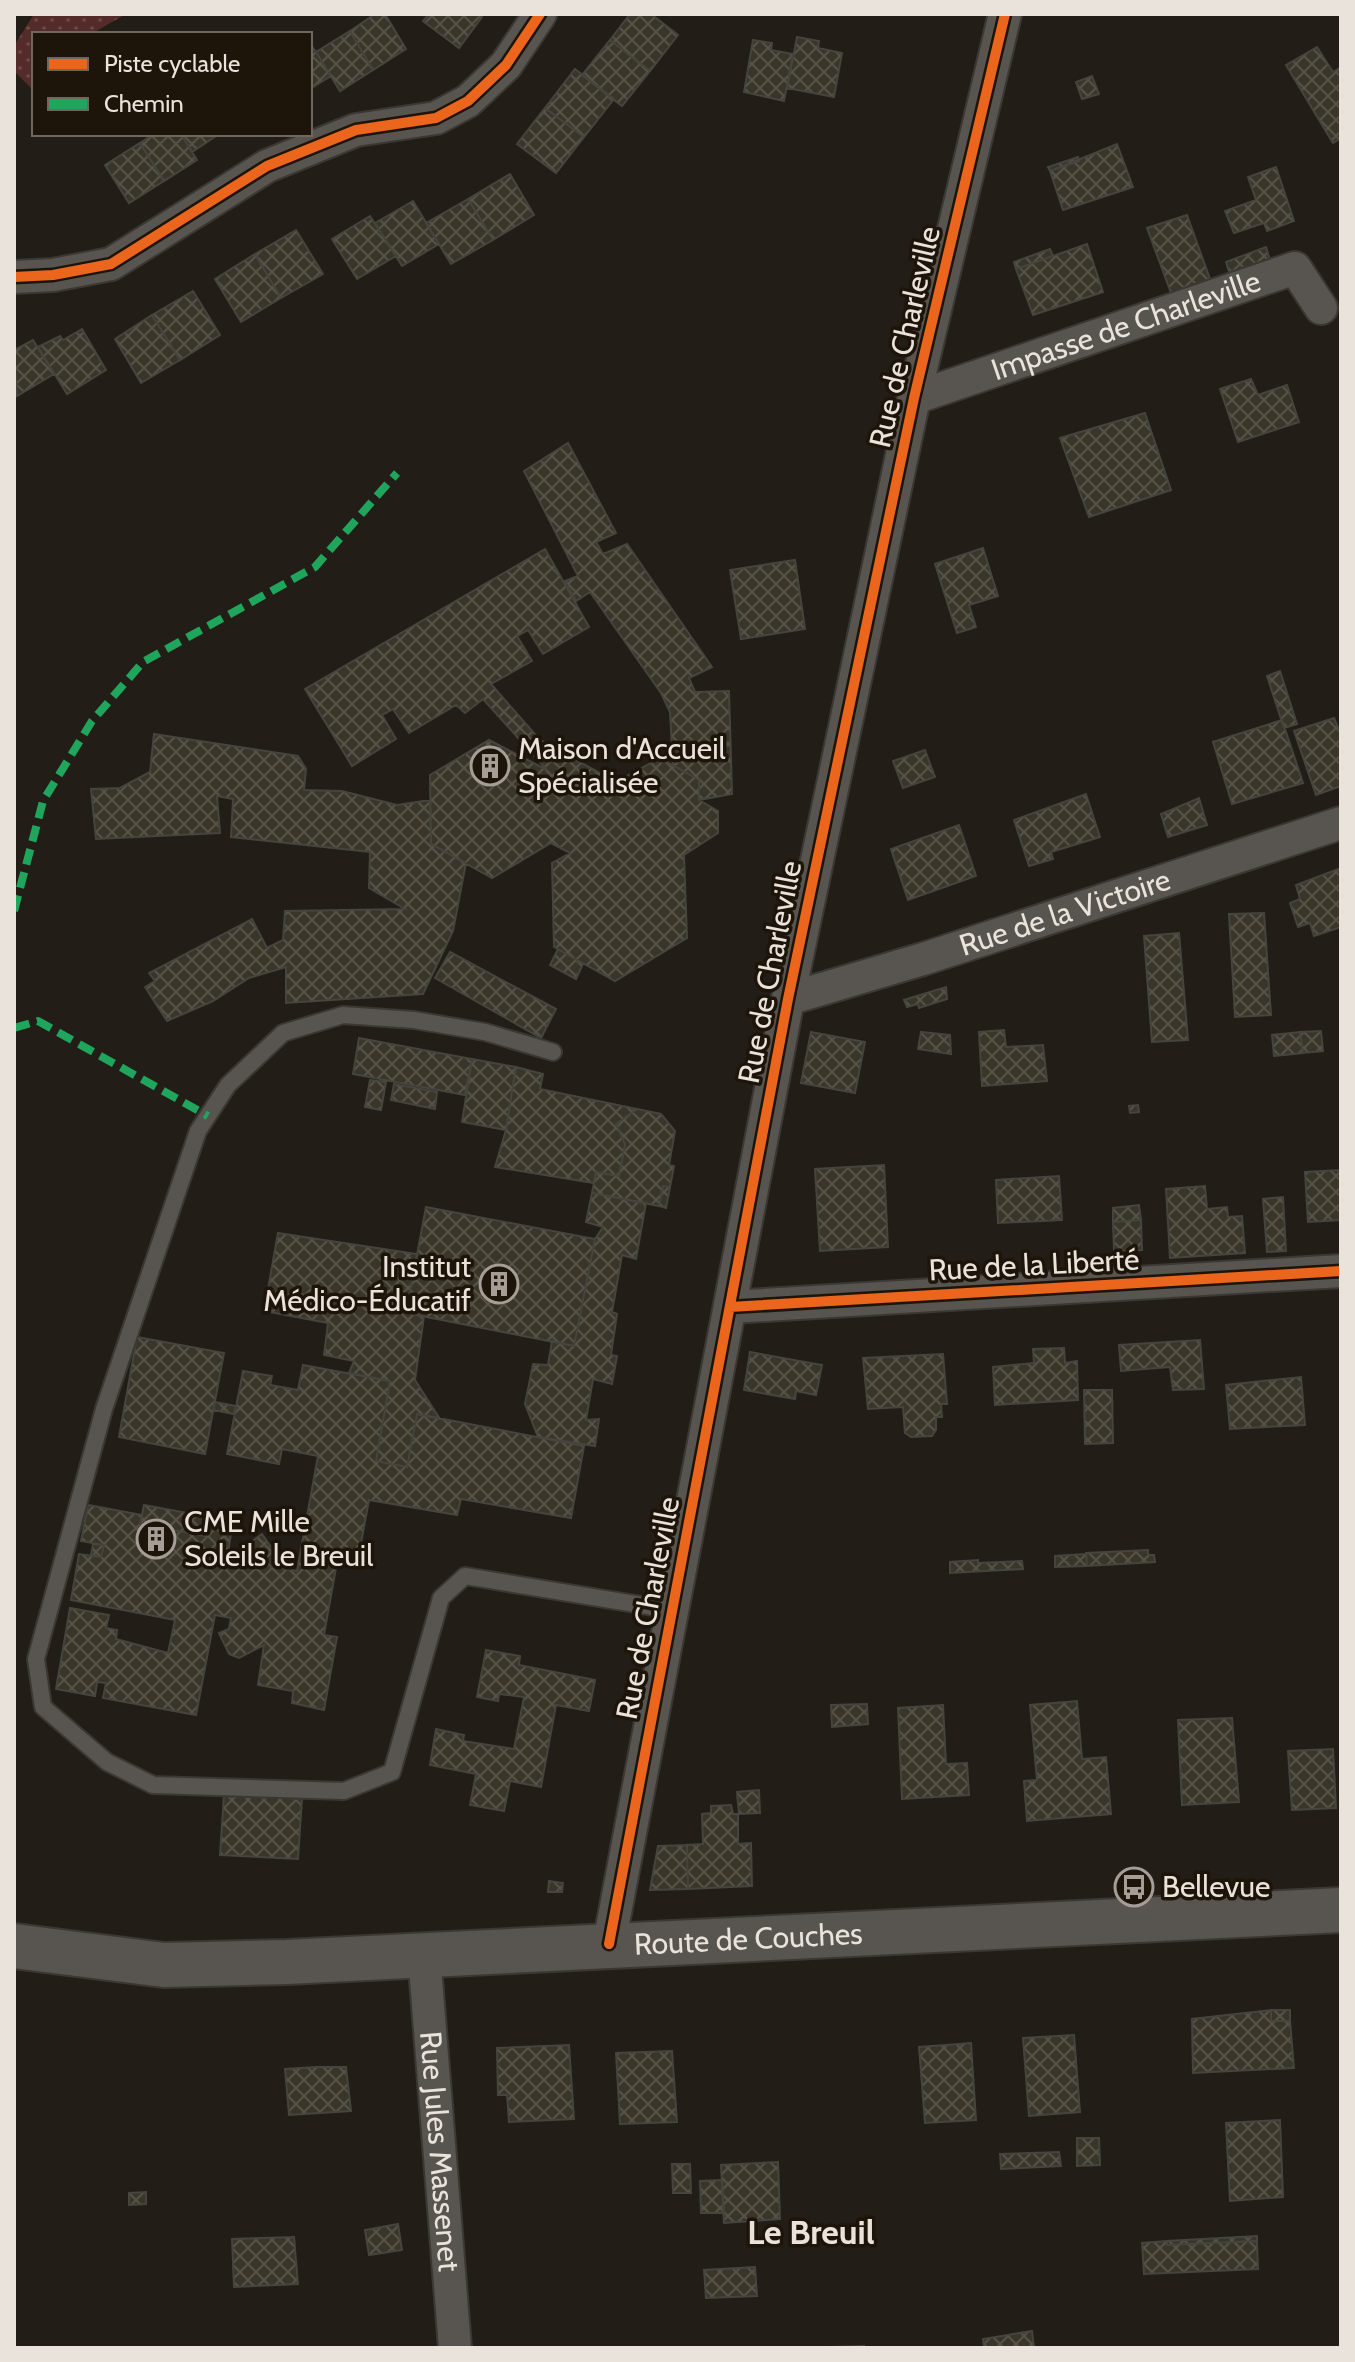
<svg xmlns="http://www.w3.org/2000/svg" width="1355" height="2362" viewBox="0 0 1355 2362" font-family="Cabin,sans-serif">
<defs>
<pattern id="grass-dots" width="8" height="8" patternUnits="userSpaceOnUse" patternTransform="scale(2)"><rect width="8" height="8" fill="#532b28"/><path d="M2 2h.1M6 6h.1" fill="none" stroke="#6c4a47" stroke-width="1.8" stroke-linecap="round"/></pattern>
<pattern id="building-cross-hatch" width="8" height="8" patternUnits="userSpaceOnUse" patternTransform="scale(2)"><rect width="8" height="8" fill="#393529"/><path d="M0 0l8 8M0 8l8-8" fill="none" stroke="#565247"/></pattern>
</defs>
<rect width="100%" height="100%" fill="#221d17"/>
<path fill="url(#grass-dots)" d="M34 14H126L91 34H34V91L14 71V46Z"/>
<path fill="url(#building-cross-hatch)" stroke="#46443e" stroke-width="2" d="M375 14H385L406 49 373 70 350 31Z
M429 14H478L482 17 459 48 423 21Z
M630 14H651L678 35 650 71 610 40Z
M350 31 373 70 340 91 316 52Z
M797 37 819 41 818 48 842 53 834 97 787 88Z
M610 40 650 71 622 106 582 75Z
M753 40 772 43 771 50 793 54 784 101 744 92Z
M310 43 331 76 310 89Z
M1317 47 1333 72 1341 67V138L1333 143 1286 65Z
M575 69 614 99 584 137 545 108Z
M1092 76 1099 94 1082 99 1076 82Z
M545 108 584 137 556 173 517 144Z
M154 134H181L197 160 164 181 140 143Z
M181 134H219L192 152Z
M140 143 164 181 129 203 105 165Z
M1117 144 1133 187 1063 210 1050 171Z
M1078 157 1079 161 1050 171 1048 167Z
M1276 167 1294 221 1267 231 1264 223 1234 233 1225 211 1256 200 1248 177Z
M510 174 534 215 493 240 468 199Z
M468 199 493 240 451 264 426 223Z
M413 201 439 244 402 266 375 223Z
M1187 215 1210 279 1171 293 1147 228Z
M370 216 396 256 357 279 332 239Z
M296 230 323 274 281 298 255 254Z
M1087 244 1103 292 1033 315 1016 269Z
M1266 247 1270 260 1230 275 1226 262Z
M1050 249 1053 256 1016 269 1014 262Z
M255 254 281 298 241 322 215 279Z
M193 291 220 335 180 360 152 315Z
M152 315 180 360 141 383 115 339Z
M82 329 106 370 67 394 38 347 60 336 63 340Z
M33 340 54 374 17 396 14 350Z
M1251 379 1258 395 1287 385 1299 422 1238 442 1220 389Z
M1145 413 1171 490 1089 517 1060 438Z
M568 443 616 533 596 542 603 554 627 544 712 667 689 678 695 692 729 691 732 794 699 800V780L673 765 670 712 661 693 590 592 576 601 565 581 578 576 524 471Z
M983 548 998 596 969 605 976 627 957 633 935 564Z
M545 549 589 627 543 654 528 630 517 636 532 661 491 684 540 740 616 782 660 758 699 780V800L718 811V833L684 855 687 938 615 981 554 947 552 863 570 853 551 843 492 878 431 844 430 775 489 740 547 770 483 699 465 713 456 705 409 733 393 709 382 715 396 739 352 766 305 689Z
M795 560 805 629 741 639 730 570Z
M1280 671 1297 724 1284 728 1267 676Z
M1334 718 1341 734V786L1316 795 1294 731Z
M1282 720 1303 783 1232 804 1213 742Z
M154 734 298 756 306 769 304 790 342 791 397 805 430 800 431 844 466 863 453 931 423 994 286 1003V967L249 978 213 1001 167 1021 145 987 155 981 149 973 252 919 267 948 283 940 285 911 405 909 369 888 370 852 231 837 233 799 217 796 220 833 96 839 91 789 120 788 150 772Z
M925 750 935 777 903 788 893 761Z
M1086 794 1100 837 1051 852 1053 859 1029 866 1014 820Z
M1199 798 1207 825 1168 837 1161 814Z
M959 825 976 876 908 900 891 849Z
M1341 868V927L1314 936 1310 923 1298 927 1290 903 1300 899 1296 885Z
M1264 913 1271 1015 1235 1017 1229 914Z
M1179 933 1188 1040 1152 1042 1144 936Z
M558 949 583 964 576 979 550 965Z
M450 952 556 1009 541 1038 435 978Z
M946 987 947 999 919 1008 918 1004 907 1007 904 1000Z
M1004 1030 1006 1047 1043 1045 1047 1081 982 1086 979 1032Z
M1321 1031 1323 1051 1303 1053 1300 1032Z
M811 1032 865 1042 855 1093 801 1083Z
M921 1032 950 1035 951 1054 918 1049Z
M1300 1032 1303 1053 1274 1056 1272 1035Z
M359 1038 472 1059 465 1095 353 1074Z
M472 1059 516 1067 506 1130 462 1122Z
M516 1067 543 1074 540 1089 637 1109 616 1124 625 1144 619 1176 596 1172 594 1183 495 1167 506 1130Z
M370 1080 386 1082 381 1110 365 1107Z
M394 1084 437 1092 435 1109 391 1100Z
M1138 1105 1139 1112 1130 1113 1129 1106Z
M637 1109 661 1114 675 1131 669 1165 674 1166 670 1187 663 1186 659 1206 592 1193 596 1172 619 1176 625 1144 616 1124Z
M884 1165 888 1247 820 1251 815 1169Z
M1341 1170V1220L1308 1222 1305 1172Z
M1059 1176 1062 1220 998 1223 996 1180Z
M663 1186 670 1187 666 1208 659 1206Z
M1205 1186 1207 1209 1227 1207 1228 1217 1242 1216 1245 1253 1170 1258 1166 1189Z
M592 1193 646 1203 636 1259 622 1255 612 1312 617 1314 611 1355 617 1356 612 1384 593 1379 586 1420 599 1419 595 1446 538 1437 525 1404 533 1364 548 1365 552 1341 574 1346 595 1239 603 1227 586 1222Z
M1283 1197 1286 1251 1267 1252 1263 1199Z
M1139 1205 1141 1220 1113 1222V1208Z
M426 1207 595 1239 574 1346 406 1313Z
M1141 1220 1142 1250 1114 1251 1113 1222Z
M278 1233 417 1254 406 1313 424 1316 415 1380 440 1419 417 1414 407 1467 376 1461 390 1381 349 1373 354 1361 324 1355 328 1323 264 1311Z
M137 1337 224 1353 205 1454 119 1437Z
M1200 1340 1204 1389 1173 1390 1170 1367 1121 1371 1119 1345Z
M1064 1348 1065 1363 1077 1361 1078 1400 995 1405 993 1367 1034 1363 1033 1349Z
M750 1352 822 1365 816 1395 796 1391 795 1399 744 1390Z
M943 1354 947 1404H941L942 1417H936V1430L932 1436 911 1437 905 1433 903 1407 868 1409 863 1358Z
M303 1365 390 1381 376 1461 407 1467 417 1414 584 1446 571 1518 461 1499 457 1515 369 1500 359 1554 339 1551 324 1635 337 1637 324 1710 292 1703 293 1691 258 1685 264 1645 239 1658 229 1654 219 1633 229 1629 231 1618 215 1615 196 1715 103 1698 106 1683 97 1682 95 1696 56 1689 70 1608 109 1615 106 1628 117 1630 116 1639 168 1653 175 1620 71 1600 79 1554 101 1557 104 1545 81 1541 88 1505 142 1515 140 1524 205 1536 209 1517 233 1521 227 1559 297 1571 318 1456 282 1449 279 1464 227 1454 243 1371 272 1376 270 1385 298 1390Z
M1301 1377 1305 1425 1230 1429 1226 1385Z
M1084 1390H1112L1113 1443 1085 1444Z
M215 1402 236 1406 234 1414 213 1410Z
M144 1505 209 1517 205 1536 140 1524Z
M262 1534 286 1569 227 1559Z
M93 1544 104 1545 101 1557 91 1555Z
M1148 1550V1555H1154L1155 1562 1087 1566 1086 1553Z
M1086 1554 1087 1566 1055 1567V1556Z
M978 1560V1563L1022 1561 1023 1569 950 1573V1562Z
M486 1650 520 1656 519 1665 595 1680 589 1711 556 1705 541 1787 510 1781 504 1811 470 1805 476 1774 430 1765 436 1729 464 1735 463 1741 514 1749 524 1697 499 1694 498 1701 477 1697Z
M1077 1701 1082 1759 1106 1757 1111 1814 1027 1821 1024 1781 1037 1780 1030 1705Z
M867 1704 868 1724 832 1727 831 1705Z
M943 1705 946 1764 967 1763 969 1795 902 1799 898 1708Z
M1232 1718 1239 1802 1182 1805 1178 1720Z
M1333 1749 1336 1808 1292 1810 1288 1751Z
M759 1790 760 1813 739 1814 737 1792Z
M224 1794 302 1799 298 1859 220 1855Z
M731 1805 733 1814H738V1844L751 1843 752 1886 688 1889 687 1845 703 1844 702 1814 711 1813V1806Z
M687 1845 688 1889 650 1890 658 1846Z
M549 1881 563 1883 562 1892H548Z
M1271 2010H1290V2021H1271Z
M1271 2010V2021H1290L1294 2068 1193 2073 1192 2019Z
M1074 2035 1080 2112 1029 2116 1023 2038Z
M971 2043 976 2120 925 2123 919 2047Z
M569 2045 574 2119 509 2122 507 2095H498L497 2048Z
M672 2051 677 2122 620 2124 616 2053Z
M316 2067H346L351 2111 289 2115 285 2069Z
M1280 2120 1283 2197 1230 2201 1226 2123Z
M1077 2138H1099L1100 2165 1077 2166Z
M1059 2152 1061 2166 1001 2169 1000 2154Z
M778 2162 780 2219 724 2223 721 2165Z
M672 2164H690L691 2193H673Z
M722 2180 724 2213H701L700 2181Z
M146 2192V2204L129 2205V2193Z
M398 2224 402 2250 369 2255 365 2230Z
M1257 2236V2241L1167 2245V2241Z
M294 2237 298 2284 234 2287 232 2239Z
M1167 2241V2245L1257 2241 1258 2269 1144 2274 1142 2243Z
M755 2267 757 2296 706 2298 704 2270Z
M1032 2331 1034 2348H984L983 2339Z
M864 2346V2348H794Z"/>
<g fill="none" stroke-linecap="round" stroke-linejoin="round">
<defs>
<path id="lane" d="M553 1052 485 1032 414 1020 343 1015 283 1033 228 1085 198 1131 104 1409 36 1659 43 1707 107 1762 153 1785 344 1791 392 1772 441 1598 465 1576 672 1610"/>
<g id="street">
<path d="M14 277 53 275 111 264 267 166 356 130 436 118 468 101 506 65 540 14"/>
<path id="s1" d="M914 398 1295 268 1321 308"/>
<path id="s2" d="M788 999 923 959 1341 823"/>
<path d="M730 1307 1341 1271"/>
<path d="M609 1944 788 999 914 398 1005 14"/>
<path id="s3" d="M424 1954 455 2348"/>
</g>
<g id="secondary">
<path id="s4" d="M14 1946 164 1965 287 1962 1341 1910"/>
</g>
</defs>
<use href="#lane" stroke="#3b3733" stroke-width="20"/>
<use href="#street" stroke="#3b3733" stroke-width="36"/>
<use href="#secondary" stroke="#3b3733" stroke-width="48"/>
<use href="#lane" stroke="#58544f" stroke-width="16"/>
<use href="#street" stroke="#58544f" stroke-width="32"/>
<use href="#secondary" stroke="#58544f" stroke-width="44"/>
<path stroke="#20a55d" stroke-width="8" stroke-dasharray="16 8" stroke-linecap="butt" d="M14 911 43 801 92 721 143 662 315 567 397 473
M14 1028 38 1021 208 1116"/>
<defs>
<path id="cycleway" d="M14 277 53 275 111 264 267 166 356 130 436 118 468 101 506 65 540 14
M730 1307 1341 1271
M609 1944 788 999 914 398 1005 14"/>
</defs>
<use href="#cycleway" stroke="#1d1509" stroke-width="15"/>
<use href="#cycleway" stroke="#eb651d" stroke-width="10"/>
</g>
<defs>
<symbol id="building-ring" viewBox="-11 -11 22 22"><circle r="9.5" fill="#1d1509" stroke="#a49e97" stroke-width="1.5"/><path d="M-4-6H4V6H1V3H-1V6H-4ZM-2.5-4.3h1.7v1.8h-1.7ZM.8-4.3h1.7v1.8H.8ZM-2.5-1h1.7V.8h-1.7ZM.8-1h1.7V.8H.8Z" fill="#a49e97"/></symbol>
<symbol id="bus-ring" viewBox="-11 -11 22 22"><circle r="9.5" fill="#1d1509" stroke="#a49e97" stroke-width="1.5"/><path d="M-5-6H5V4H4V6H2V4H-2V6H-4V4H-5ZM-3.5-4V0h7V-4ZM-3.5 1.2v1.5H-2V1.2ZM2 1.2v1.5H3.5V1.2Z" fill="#a49e97"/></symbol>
</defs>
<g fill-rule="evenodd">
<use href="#building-ring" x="468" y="744" width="44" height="44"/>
<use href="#building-ring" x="477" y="1262" width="44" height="44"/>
<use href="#building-ring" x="134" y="1517" width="44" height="44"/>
<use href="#bus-ring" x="1112" y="1865" width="44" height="44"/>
</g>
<g text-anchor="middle" stroke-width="7" stroke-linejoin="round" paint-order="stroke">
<g font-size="30" fill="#eae3dc" stroke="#1d1509">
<text dy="10" stroke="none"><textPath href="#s1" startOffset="224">Impasse de Charleville</textPath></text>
<text transform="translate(905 337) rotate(-77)" y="10">Rue de Charleville</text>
<text dy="10" stroke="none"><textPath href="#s2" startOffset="290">Rue de la Victoire</textPath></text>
<text transform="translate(770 972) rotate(-79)" y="10">Rue de Charleville</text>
<text transform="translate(1034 1265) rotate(-3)" y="10">Rue de la Liberté</text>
<text transform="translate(648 1608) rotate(-79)" y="10">Rue de Charleville</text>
<text dy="10" stroke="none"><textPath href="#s4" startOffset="736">Route de Couches</textPath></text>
<text dy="10" stroke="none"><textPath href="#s3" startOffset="198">Rue Jules Massenet</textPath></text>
</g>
<g font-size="30" fill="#eae3dc" stroke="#1d1509" text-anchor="start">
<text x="518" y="759">Maison d'Accueil<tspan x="518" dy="34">Spécialisée</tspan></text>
<text x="471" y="1277" text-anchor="end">Institut<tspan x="471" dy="34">Médico-Éducatif</tspan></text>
<text x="184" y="1532">CME Mille<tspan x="184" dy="34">Soleils le Breuil</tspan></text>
<text x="1162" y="1897">Bellevue</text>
</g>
<g font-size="34" font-weight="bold" fill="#eae3dc" stroke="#1d1509">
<text x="811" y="2244">Le Breuil</text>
</g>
</g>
<rect width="1355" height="2362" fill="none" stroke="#eae3dc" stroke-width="32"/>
<rect x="32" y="32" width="280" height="104" fill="#1d1509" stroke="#6f675d" stroke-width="2"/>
<rect x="48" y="58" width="40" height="12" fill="#eb651d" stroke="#6f675d" stroke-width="2"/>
<text x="104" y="72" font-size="24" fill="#eae3dc">Piste cyclable</text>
<rect x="48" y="98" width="40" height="12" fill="#20a55d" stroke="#6f675d" stroke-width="2"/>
<text x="104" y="112" font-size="24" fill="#eae3dc">Chemin</text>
</svg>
